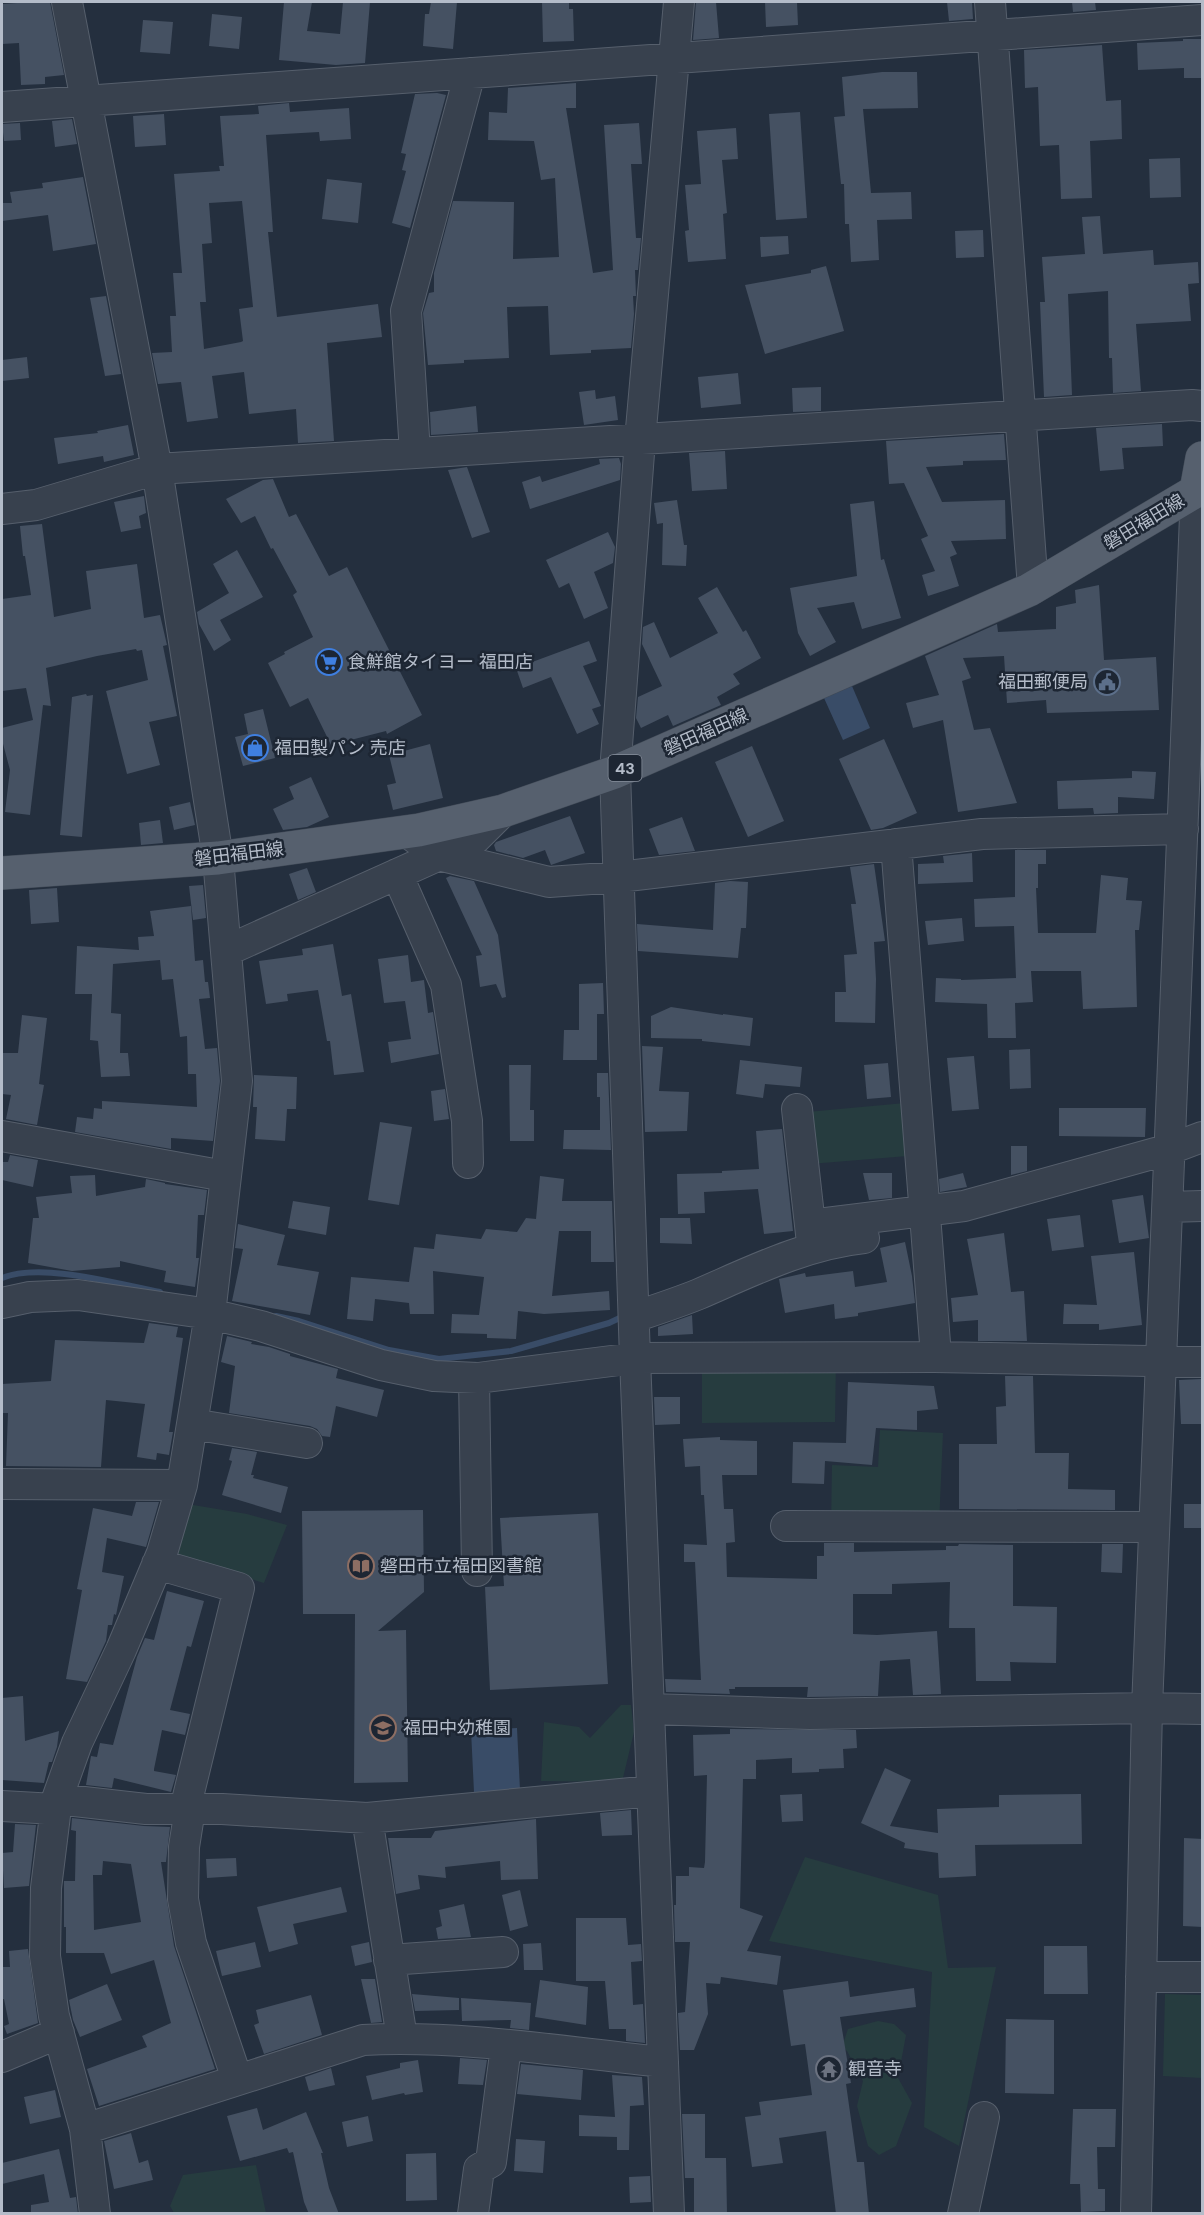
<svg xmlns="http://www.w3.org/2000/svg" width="1204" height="2215" viewBox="0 0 1204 2215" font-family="'DM Sans','Noto Sans JP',sans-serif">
<rect width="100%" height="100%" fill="#242f3e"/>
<path fill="#263c3f" d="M916 1102 920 1155 810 1164 807 1112Z
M836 1357 835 1422 702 1423V1358Z
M880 1430 943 1433 939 1525 831 1526 832 1465 878 1467Z
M187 1504 247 1514 287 1525 264 1583 174 1555Z
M621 1705H631L634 1732 622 1782 541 1781 544 1722 579 1727 590 1738Z
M805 1857 938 1895 948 1968 996 1967 959 2146 924 2127 932 1972 769 1941Z
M1165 1994 1202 1995V2078L1163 2076Z
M878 2021 894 2024 906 2035 898 2078 912 2103 896 2146 879 2155 868 2146 857 2106 863 2081 847 2051 842 2047 848 2029Z
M256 2165 266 2213H174L170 2206 183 2175Z"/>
<path fill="#394c67" d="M852 686 870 728 843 740 824 698Z
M517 1728 520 1790 474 1792 471 1730Z"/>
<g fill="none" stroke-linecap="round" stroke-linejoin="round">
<path stroke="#394c67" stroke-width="6" d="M2 1278C42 1262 118 1284 160 1292
M276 1316 299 1321 389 1350 439 1359 511 1351 609 1323 626 1315"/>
</g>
<path fill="#455162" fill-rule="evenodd" d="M32 2H50L64 75 45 77V84L21 85 19 43 2 44V4Z
M284 2H312L307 31 340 34 343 2H370L365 63 336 65 279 60Z
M431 2H457L453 49 423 46 425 14H429Z
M542 2H569V9H573L574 41 543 42Z
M696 2H716L719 38 693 40Z
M765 2H797L798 25 766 27Z
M947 2H972L973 19 949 21Z
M1072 2H1095L1096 10 1073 12Z
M212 14 242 17 239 49 209 46Z
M143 20 173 22 170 54 140 52Z
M1183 39H1203V78H1184V68L1138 70 1137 43 1183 41Z
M1102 45 1106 101 1121 100 1122 139 1090 141 1092 198 1061 199 1059 145 1040 146 1038 87 1025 88 1024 50Z
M882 72H917L918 108 863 109 871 193 911 192 912 219 877 220 879 260 851 262 849 224H845L844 184H841L834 117 845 116 842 77Z
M576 83V108H566L593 273 613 270 604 125 639 123 642 164H631L636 238H641L638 270H635L636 296H633L634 314 631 348 591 350V353L550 355 548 306 507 307 509 358 464 360V363L428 365 423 313 429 293 434 292V273L453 201 514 202 513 259 559 257 555 178 541 180 534 141 488 140 489 112 507 113 508 88Z
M437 93 446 95 410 228 392 223 406 171 402 170 406 154 401 153 415 94Z
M289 103 290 112 349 108 351 139 320 141 319 132 266 135 273 232H268L277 317 378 304 382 337 327 343 334 441 298 443 296 409 249 414 244 372 212 376 218 418 187 422 181 382 158 384 152 353 172 352 170 316H176L173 273H182L174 174 220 171 219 166H224L220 116 259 114 258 106ZM242 201 253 307 239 309 243 341 241 342 204 349 200 302H206L202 244 212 243 209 203Z
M800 112 807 218 776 220 769 114Z
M164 114 166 145 135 147 133 116Z
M72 119 77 144 55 147 52 121Z
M20 123 21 140 4 141 2 124Z
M736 128 738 159 722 160 727 213 723 214 726 259 688 262 685 231 689 230 685 185 701 184 697 131Z
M1180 158 1181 197 1150 198 1149 159Z
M83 177 96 244 53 251 48 215 2 221V203H12L10 192 43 188 42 183Z
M327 179 362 183 358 223 322 219Z
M1100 216 1103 254 1153 250 1154 265 1198 262 1199 283 1188 284 1191 321 1136 324 1141 391 1113 393 1112 358H1109L1108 291 1068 294 1072 395 1044 397 1040 302H1045L1042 257 1085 254 1082 217Z
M983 230 984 257 956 258 955 231Z
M788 236 789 254 761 257 760 237Z
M826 266 844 331 765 354 745 285 811 273V270Z
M106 296 121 374 105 376 90 298Z
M27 357 29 378 2 381V360Z
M738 373 741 404 701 408 698 377Z
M821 387V411L793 412 792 388Z
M595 390 596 399 615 396 618 420 584 425 579 392Z
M476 406 478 432 431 435 430 412Z
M1162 424 1163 446 1122 448 1124 469 1100 471 1096 428Z
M128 425 134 455 104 462 103 456 58 464 54 438 98 433 97 431Z
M1004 434 1006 460 963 461V465L926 467 942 502 1005 500 1006 539 951 541 957 554 950 557 959 586 928 596 922 575 935 571 921 539 928 536 904 483 889 484 886 441Z
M725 451 727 489 692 491 689 453Z
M619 458 621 464 620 480 530 509 522 482 540 476 542 482 600 464 599 459Z
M467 467 490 532 472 538 448 470Z
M273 479 289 517 296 514 329 576 347 567 422 715 387 734 386 731 331 745 308 698 290 707 268 663 285 654 284 652 313 637 293 595 297 592 273 548 271 549 255 516 241 523 226 499 263 480Z
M144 496 146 513 139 516 141 528 121 532 114 502Z
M677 500 684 545H687L686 566 662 565 663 523 657 524 654 503Z
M874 501 881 560 884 559 901 618 862 629 854 602 817 608 836 642 810 656 798 633 790 588 857 576 850 504Z
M42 524 54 617 91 609 86 571 137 564 144 618 160 615 167 645 163 646 177 716 149 722 160 765 127 774 106 691 148 680 142 650 137 651 136 649 97 656 46 668 51 706 43 705 30 815 5 812 10 770 2 740V728L33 720 26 688 2 691V599L31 595 25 556H23L20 526Z
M608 532 615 547 613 563 594 572 608 608 584 619 569 583 559 588 546 560Z
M237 550 263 597 220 620 231 640 214 651 199 624 197 612 229 593 213 564Z
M1099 585 1104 660 1156 657 1159 710 1047 713 1046 700 1007 703 1004 656 963 658 971 678 962 681 974 730 990 728 1017 803 958 812 943 720 913 728 906 703 939 695 925 656 997 624 998 632 1056 629V607L1076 603 1075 590Z
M717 587 743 632 746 630 761 658 733 674 740 684 717 697 721 705 673 726 668 715 641 728 636 718 638 697 662 686 642 644 643 627 654 622 670 658 718 633 698 598Z
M589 641 597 661 583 666 601 706 592 709 599 724 577 734 551 677 523 688 516 668Z
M86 694 87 696 93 695 82 837 60 835 72 697Z
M263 709 275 758 243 766 235 737 248 734 244 714Z
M884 739 917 813 883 828 871 830 839 759Z
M430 744 443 798 393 810 387 785 396 783 389 755Z
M752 746 784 821 748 837 715 762Z
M1132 771 1156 772 1154 799 1118 797V813L1094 814 1093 808 1058 809 1057 781 1132 778Z
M311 777 329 817 307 827 283 830 273 809 294 799 289 787Z
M190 802 195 825 174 830 169 807Z
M570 816 585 853 551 865 545 850 523 858 496 851 494 845 496 842Z
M682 817 695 851 659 855 649 829Z
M160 820 163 843 141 845 139 823Z
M1015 850H1046V864H1038V888H1036L1038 933H1096L1101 875 1128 878 1126 900 1142 901 1139 930H1135L1137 1007 1083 1009 1081 971H1031L1033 1002 1015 1003 1016 1038H988L987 1004 935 1002 936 978 961 979V980L1016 978 1014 926 975 927 974 899 1015 897Z
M972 853 973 882 918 884V864L944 863 943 856Z
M874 864 885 941 874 942 876 979 875 1023 835 1022V992H846L844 955 857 954 851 904H856L850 867Z
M307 868 316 892 298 900 289 874Z
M450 876 474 881 498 935 506 997 502 998 496 984 480 987 476 956 482 955 446 878Z
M730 881 748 882 746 928H741L738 958 638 951 637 924 713 930 715 883Z
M203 885 206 918 193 920 189 886Z
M57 888 59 922 31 924 29 890Z
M191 906 195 961 203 960 205 982H208L210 998 199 999 205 1049 217 1048 220 1081 213 1141 171 1138V1149L75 1132 77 1117 93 1119 94 1108 102 1109V1101L197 1107 196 1074H188L187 1036 180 1037 173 979 162 980 160 960 113 964 111 1013 121 1014 120 1053H128L130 1076 101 1077 98 1041 90 1040 92 994H75L77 946 139 950 138 937 154 936 150 911Z
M962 918 964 941 928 945 925 921Z
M333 944 342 996 351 994 364 1072 334 1075 330 1041H327L318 990 287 994 288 1001 266 1004 259 961 303 955 302 949Z
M408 955 411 982 424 980 428 1013 433 1012 439 1054 391 1063 388 1042 411 1039 405 1001 384 1003 378 959Z
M603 983 604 1014H597V1060H563L564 1030H579V984Z
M671 1007 723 1015V1014L753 1018 750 1046 702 1041V1039L651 1038V1016Z
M22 1015 47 1018 39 1084 44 1085 37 1125 6 1119 11 1095 2 1094V1053H18Z
M642 1046 663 1047 659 1091 689 1092 687 1131 645 1132Z
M1030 1049 1031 1088 1010 1089 1009 1050Z
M974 1056 979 1109 952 1111 947 1058Z
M740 1060 802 1067 800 1087 765 1084 763 1098 736 1094Z
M888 1063 891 1097 867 1099 864 1065Z
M509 1065H531L530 1110H534V1141H510Z
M597 1073H608L611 1150 563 1149 564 1130H600V1097H597Z
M254 1075 297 1077 296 1109H287L285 1141 255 1139 257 1107H253Z
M445 1089 449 1119 434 1121 431 1091Z
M1059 1108H1146L1145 1137 1059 1136Z
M380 1122 412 1127 399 1205 368 1200Z
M782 1129 793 1231 764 1234 758 1189 704 1192 705 1213 678 1214 677 1174 722 1173V1171L759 1169 756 1131Z
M1011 1146H1027V1171L1011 1175Z
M10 1155 38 1160 33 1187 2 1180V1162H8Z
M863 1173H892V1198L869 1200Z
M963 1173 967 1187 940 1192 939 1179Z
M95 1175 96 1196 145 1187 146 1179 165 1183V1184L207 1190 204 1215H198L196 1258H199L195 1287 164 1282 166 1271 120 1261V1267L72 1271 28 1263 33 1218H39L36 1197 72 1193 70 1176Z
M540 1176 564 1179 562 1201H612L614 1262H591V1231H559L552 1296 609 1291 610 1310 544 1314 518 1311 516 1339 487 1338V1334L451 1333 452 1314 479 1315 484 1277 433 1271 434 1314H410L409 1303 375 1299 373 1321 347 1319 351 1277 409 1282 414 1247 434 1249 436 1234 481 1239 486 1229 517 1232 526 1218 536 1219Z
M1143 1195 1149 1238 1119 1243 1112 1200Z
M293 1201 330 1207 326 1235 288 1228Z
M1080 1215 1084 1247 1052 1251 1047 1219Z
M660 1218H690L692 1244 660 1243Z
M238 1224 285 1235 277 1265 319 1272 310 1315 232 1301 243 1249 235 1248Z
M1004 1233 1011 1292 1024 1291 1027 1341H978V1320L953 1322 951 1298 978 1295 967 1239Z
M905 1242 912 1276 915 1303 858 1313V1316L835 1319 834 1304 785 1313 779 1279 805 1273 806 1277 853 1271 855 1287 887 1282 880 1248Z
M1134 1252 1142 1325 1099 1330V1324H1063L1064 1304 1097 1305 1091 1256Z
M692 1315 693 1334 658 1336V1327Z
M149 1323 178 1327 176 1337 183 1338 169 1432H173L169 1455 157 1453 156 1460 137 1457 145 1404 106 1400 101 1467 6 1466 8 1413H2V1384L51 1381 55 1340 144 1343Z
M227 1336 252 1342 251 1344 269 1347 290 1354V1356L338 1369 336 1378 384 1390 377 1417 336 1406 330 1437 322 1436 317 1429 310 1426 229 1413 235 1366 221 1362Z
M1005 1376H1033L1035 1453H1069L1068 1489 1115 1490V1510L959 1509V1444H997L996 1407 1006 1406Z
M1201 1379 1203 1424H1181L1179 1380Z
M848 1382 934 1386 938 1409 917 1411V1430L876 1428 872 1465 825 1461 824 1484 792 1483 793 1442 846 1443Z
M654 1397H680V1424L655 1425Z
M720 1437V1440L757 1441V1475H722L724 1509H733L735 1542 726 1543 727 1577 817 1579V1556H824V1543H854V1552L946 1550V1546H958L959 1544 1013 1545V1606L1057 1607 1056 1663 1010 1662 1011 1681H976L975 1628H949L950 1582 892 1584V1594H853V1634L877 1635 937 1631 941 1694 913 1695 910 1659 880 1661 878 1696 807 1697 808 1687H735V1689H729L730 1694 666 1692 665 1679 701 1680 695 1562H684V1544L707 1545 704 1495H701L700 1466 685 1467 683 1439Z
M232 1448 257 1452 251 1475H254L253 1478 288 1487 281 1513 222 1495 232 1461 229 1460Z
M136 1502H159L146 1547 107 1538 102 1572 124 1576 116 1615 114 1614 112 1625H108L106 1641 87 1682 66 1679 82 1590 77 1589 93 1508 132 1516Z
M1184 1504H1203V1528H1184Z
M423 1510 424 1592 378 1631 406 1630 408 1782 354 1783 355 1614H303L302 1511Z
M598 1513 608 1684 490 1690 485 1587 504 1586 500 1518Z
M1102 1544H1123L1122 1573 1101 1572Z
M167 1591 204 1601 191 1647 187 1646 170 1710 190 1714 185 1735 162 1730 154 1769V1771L176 1775 171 1792 114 1778 112 1788 86 1785 91 1756 97 1757 100 1743 113 1745 137 1657 145 1638 154 1640Z
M23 1696 25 1741 59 1731 57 1747 52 1762H49L44 1783 2 1780V1698Z
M730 1729 856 1730 857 1748 843 1749 844 1768 819 1769V1772L792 1773V1758L756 1760V1779H743L740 1908 763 1916 747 1951 781 1956 777 1985 721 1977 720 1984 706 1983 708 2014 694 2050H680L678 2013 685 2012 690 1942H675L674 1905H676V1876H689V1867L704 1868 705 1862 707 1775 694 1776 693 1735 730 1734Z
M885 1768 911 1780 890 1826 938 1833 937 1809 999 1807V1795L1081 1794 1082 1844 975 1845 976 1876 939 1878 938 1853 904 1848 905 1843 861 1823Z
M802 1794 803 1821 782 1822 780 1795Z
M631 1810 632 1835 602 1836 600 1813Z
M72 1818 144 1826 170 1827 166 1862H161L174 1946 215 2069 99 2106 87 2069 147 2047 142 2036 171 2023 154 1960 111 1974 104 1953H66V1927H64V1881H75L76 1831 71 1830ZM103 1861 131 1864 141 1922 94 1930 93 1875H102Z
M536 1819 538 1879 501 1880 500 1861 445 1867 446 1878 418 1875 420 1889 396 1894 388 1838H431L435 1831Z
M15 1824 36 1825 29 1886 4 1888 2 1853 13 1852Z
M1184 1838 1203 1839V1927L1183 1926Z
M236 1858 237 1876 207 1878 206 1859Z
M341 1887 347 1912 293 1924 298 1944 269 1952 257 1907Z
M520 1890 528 1926 510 1931 502 1895Z
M464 1904 471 1937 438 1939 436 1928 442 1926 439 1910Z
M576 1918H626L628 1945 641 1944 642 1961 631 1962 633 2005 643 2004 645 2043 626 2041V2029H609L605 1981H576Z
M255 1942 261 1967 222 1976 216 1951Z
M369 1942 372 1962 355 1966 351 1946Z
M541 1943 543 1970H524L523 1944Z
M1044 1946H1087L1088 1994H1044Z
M28 1949 38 2023 7 2034 4 2026 9 2024 4 1999H2V1967H10L9 1951Z
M361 1979H375L382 2022 371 2023Z
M540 1980 588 1987 586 2025 535 2017Z
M848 1981 850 1997 914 1988 916 2007 840 2017 851 2083 846 2084 857 2162H864L869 2214H836L826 2131 779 2138 783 2163 752 2167 745 2117 761 2115 759 2102 812 2095 805 2044 791 2046 783 1990Z
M107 1984 122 2020 80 2037 73 2020 69 2000Z
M412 1994 459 1998V2010L415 2011Z
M311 1995 322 2035 264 2054 254 2025 259 2023 256 2010Z
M461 1998 531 2003 529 2030 510 2028 511 2020 462 2021Z
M1006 2019 1054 2020V2094L1005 2093Z
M460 2058 487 2060 483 2085 458 2084Z
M418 2060 423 2092 405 2095 404 2093 372 2100 366 2076 400 2068V2063Z
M521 2064 583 2070 581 2100 517 2094Z
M331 2068 335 2085 309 2091 305 2077Z
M612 2075 642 2077 644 2105 630 2106 629 2150H617V2137L579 2136V2115L615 2117Z
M55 2090 61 2117 30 2124 24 2097Z
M257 2108 263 2130 306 2112 323 2153H321L329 2188 339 2214H309L304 2202 293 2152 289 2153 287 2148 240 2161 227 2116Z
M1073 2109H1116L1115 2147H1097L1098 2189H1105V2211L1081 2212 1080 2184H1070Z
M682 2114H705V2158H726L727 2214H694V2178H685Z
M368 2116 373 2141 347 2147 342 2122Z
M131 2133 139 2163 148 2160 153 2180 114 2189 104 2141Z
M516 2139 545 2141 543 2173 514 2171Z
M59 2149 70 2198 76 2197 78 2214H31V2205L49 2202 44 2174 2 2184V2163Z
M436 2153 437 2200 406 2201V2154Z
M650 2176 651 2202 630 2203 629 2177Z"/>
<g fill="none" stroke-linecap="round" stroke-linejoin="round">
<defs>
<path id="minor" d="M67 2 157 469 218 858 237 1081 210 1314 182 1485 162 1553 121 1650 77 1743 57 1799 46 1888 45 1956 54 2016 85 2129 95 2214
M990 2 1033 588
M2 107 1202 20
M415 453 406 311 470 73
M2 509 36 505 157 469 1192 405 1202 406
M407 832 438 855 549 882 619 877 982 834 1183 829
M896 844 935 1343 934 1357
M397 874 446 985 467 1121 468 1163
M226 951 475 839 503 811
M797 1109 812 1243
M2 1136 225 1176
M1168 1207 1202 1206
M810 1225 964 1206 1170 1149 1202 1137
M2 1303 30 1297 78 1295 210 1314 261 1326 381 1365 434 1376 478 1378 635 1358 934 1357 1202 1362
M634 1317C655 1310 677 1303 699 1294 752 1271 806 1244 864 1238
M474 1378 477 1571
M192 1424 307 1443
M2 1484 182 1485
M786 1526 1153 1527
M157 1564 239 1588 185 1809
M649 1709 810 1714 1147 1708 1202 1709
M57 1799 146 1809H222L367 1818 652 1791
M2 1806 55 1809
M190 1809 184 1847 183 1899 191 1943 237 2079
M367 1818 402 2038
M389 1960 503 1952
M1141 1977H1202
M2 2057 59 2033
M85 2129 363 2040C463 2035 564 2052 663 2062
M473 2214 479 2169 491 2162 506 2046
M669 2214 635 1358 615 772 640 440 679 2
M963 2214 984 2117
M1136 2214 1147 1708 1196 491"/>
<path id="major" d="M2 873 218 858 419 830 503 811 615 772 1029 590 1196 491 1202 458"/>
</defs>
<use href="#minor" stroke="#565f6c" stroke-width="32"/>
<use href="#major" stroke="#414a57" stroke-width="34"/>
<use href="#minor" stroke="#38414e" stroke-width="30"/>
<use href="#major" stroke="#56606e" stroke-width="33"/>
</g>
<defs>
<symbol id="supermarket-ring" viewBox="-11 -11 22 22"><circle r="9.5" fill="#1d2633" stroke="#3f7fe0" stroke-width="1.5"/><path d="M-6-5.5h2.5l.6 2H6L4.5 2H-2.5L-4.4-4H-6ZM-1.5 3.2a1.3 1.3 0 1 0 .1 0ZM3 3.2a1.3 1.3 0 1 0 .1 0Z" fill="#3f7fe0"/></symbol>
<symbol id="civic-ring" viewBox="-11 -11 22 22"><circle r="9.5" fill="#1d2633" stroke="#5c6f8a" stroke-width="1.5"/><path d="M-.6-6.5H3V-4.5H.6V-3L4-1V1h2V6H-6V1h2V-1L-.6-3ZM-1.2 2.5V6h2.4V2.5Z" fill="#5c6f8a"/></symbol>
<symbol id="shop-ring" viewBox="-11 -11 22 22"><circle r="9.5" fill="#1d2633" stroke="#3f7fe0" stroke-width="1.5"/><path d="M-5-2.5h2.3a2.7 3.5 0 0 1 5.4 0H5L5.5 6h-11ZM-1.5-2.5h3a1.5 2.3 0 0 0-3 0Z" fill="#3f7fe0"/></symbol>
<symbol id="library-ring" viewBox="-11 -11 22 22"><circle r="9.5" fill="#1d2633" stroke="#8d6e63" stroke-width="1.5"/><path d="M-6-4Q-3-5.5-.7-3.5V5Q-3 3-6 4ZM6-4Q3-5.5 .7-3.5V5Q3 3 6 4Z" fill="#8d6e63"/></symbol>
<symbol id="school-ring" viewBox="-11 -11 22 22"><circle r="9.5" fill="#1d2633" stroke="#8d6e63" stroke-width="1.5"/><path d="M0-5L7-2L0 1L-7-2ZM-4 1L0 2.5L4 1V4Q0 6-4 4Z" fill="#8d6e63"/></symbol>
<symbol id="temple-ring" viewBox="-11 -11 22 22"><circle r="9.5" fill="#1d2633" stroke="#6b7280" stroke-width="1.5"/><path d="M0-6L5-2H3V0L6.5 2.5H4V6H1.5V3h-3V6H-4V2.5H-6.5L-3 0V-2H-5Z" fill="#6b7280"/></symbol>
</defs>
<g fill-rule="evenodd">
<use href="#supermarket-ring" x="314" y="647" width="30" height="30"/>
<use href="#civic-ring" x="1092" y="667" width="30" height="30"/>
<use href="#shop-ring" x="240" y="733" width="30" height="30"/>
<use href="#library-ring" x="346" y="1551" width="30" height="30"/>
<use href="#school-ring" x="368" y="1713" width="30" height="30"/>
<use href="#temple-ring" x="814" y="2054" width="30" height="30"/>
</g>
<g text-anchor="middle" stroke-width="5" stroke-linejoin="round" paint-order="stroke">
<rect fill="#1d2633" stroke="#878f9c" stroke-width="1.5" x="608.5" y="755" width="33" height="26" rx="4.5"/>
<g font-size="16" font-weight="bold" fill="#b4bcc9">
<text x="625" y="774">43</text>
</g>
<g font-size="18" fill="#b4bcc9" stroke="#1d2633">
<text transform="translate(1144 522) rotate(-31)" y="6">磐田福田線</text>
<text transform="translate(706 732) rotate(-24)" y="6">磐田福田線</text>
<text transform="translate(239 854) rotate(-7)" y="6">磐田福田線</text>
</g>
<g font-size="18" fill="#b4bcc9" stroke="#1d2633" text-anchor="start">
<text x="348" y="668">食鮮館タイヨー 福田店</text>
<text x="1088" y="688" text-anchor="end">福田郵便局</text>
<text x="274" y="754">福田製パン 売店</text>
<text x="380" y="1572">磐田市立福田図書館</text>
<text x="403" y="1734">福田中幼稚園</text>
<text x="848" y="2075">観音寺</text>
</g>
</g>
<rect width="1204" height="2215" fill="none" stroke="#b4bcc9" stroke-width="6"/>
</svg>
